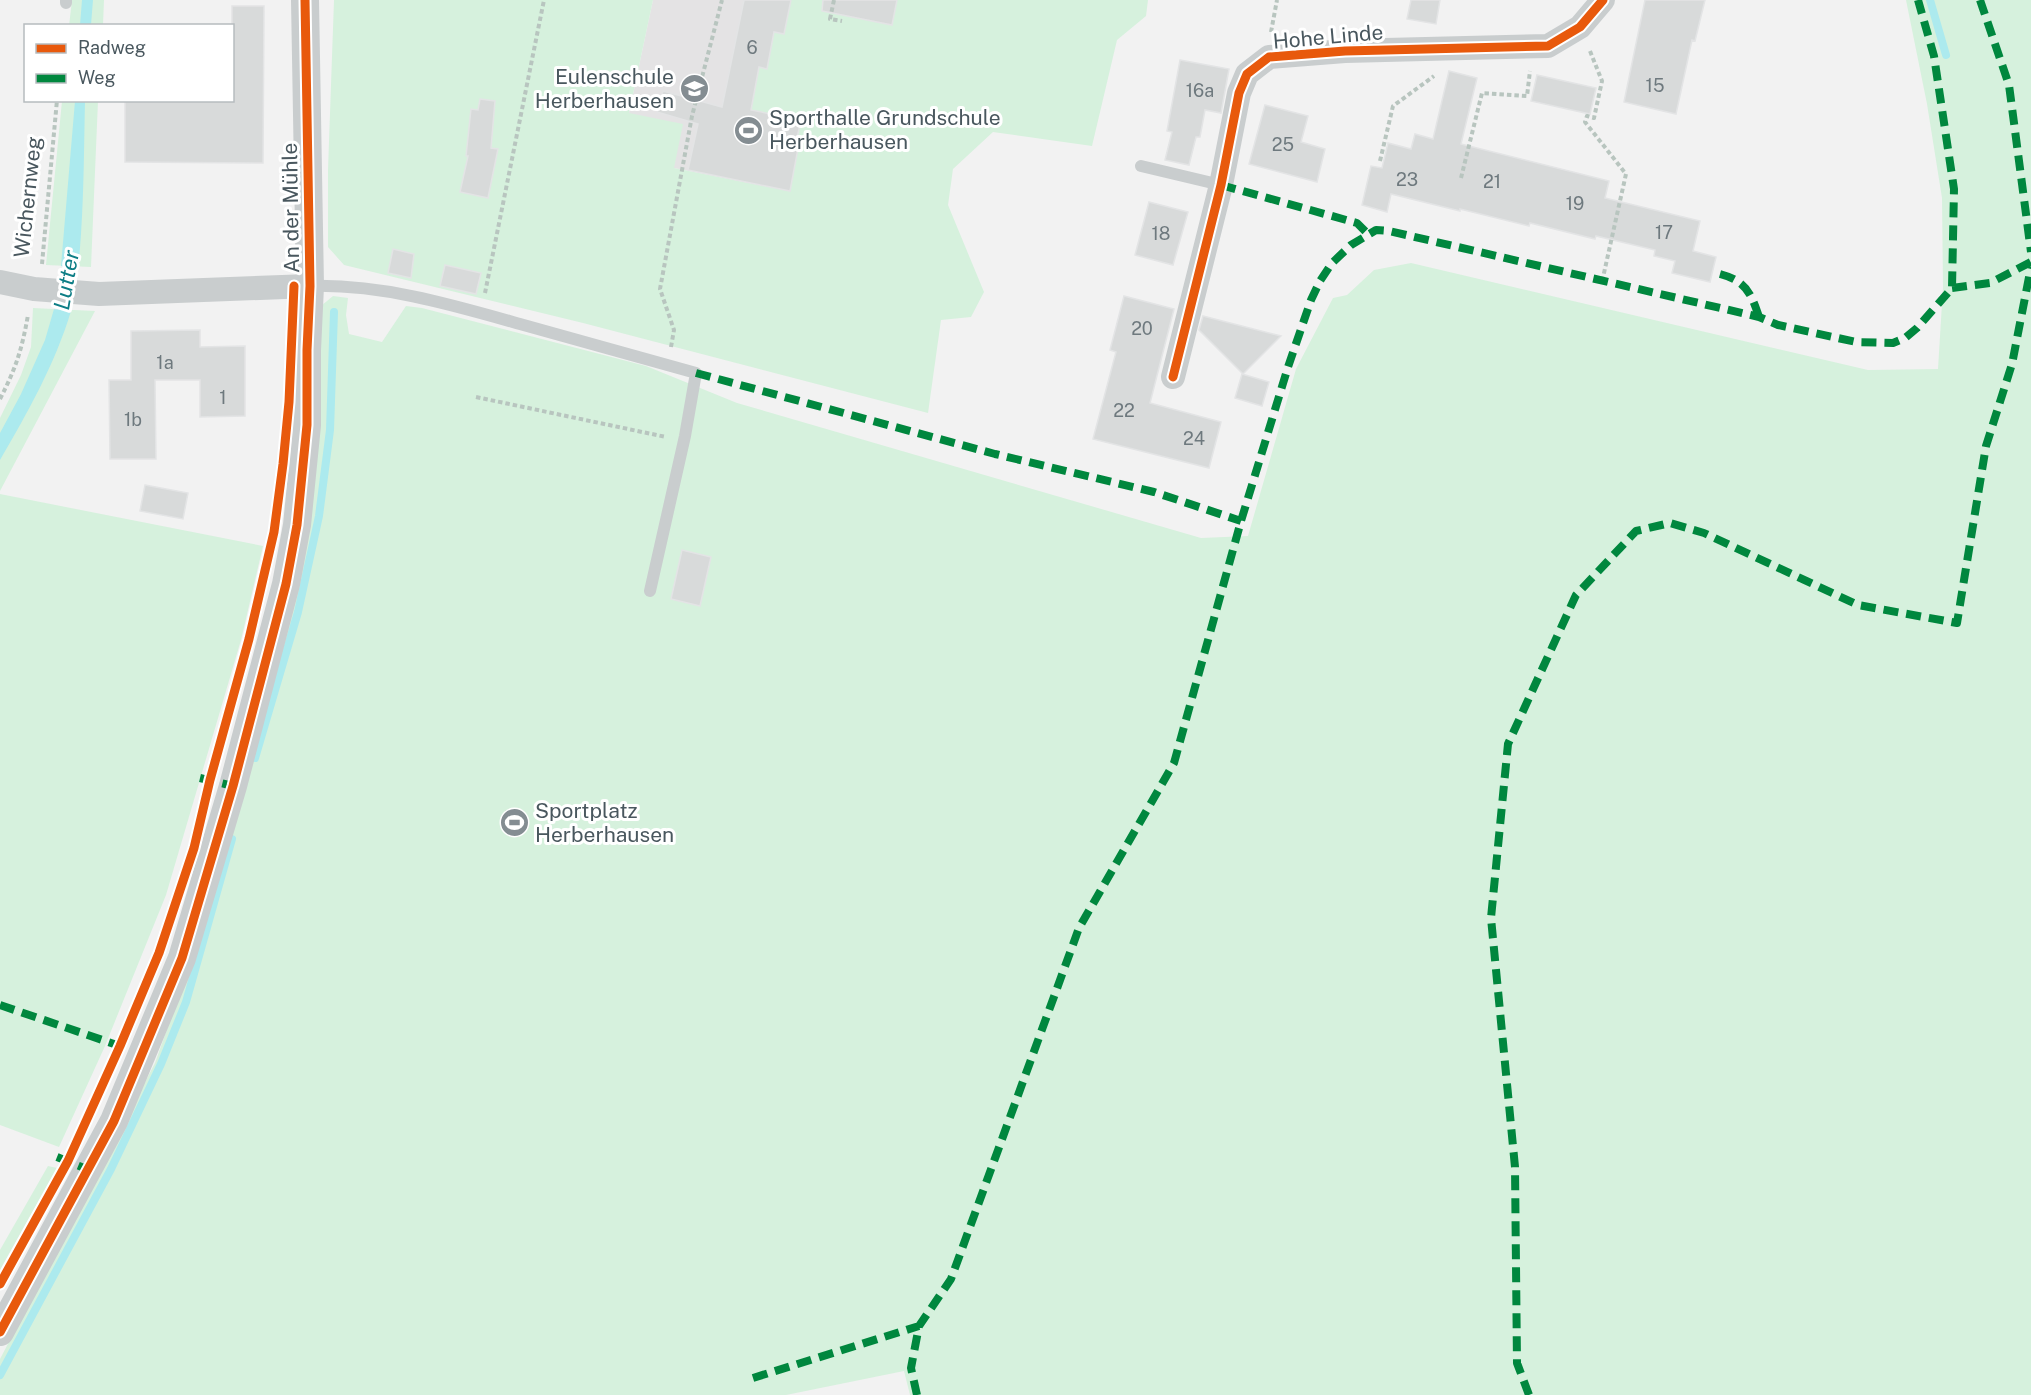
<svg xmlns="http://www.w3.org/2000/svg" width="2031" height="1395" viewBox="0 0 2031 1395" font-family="'Public Sans',sans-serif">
<rect width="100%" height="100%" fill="#f2f2f2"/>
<path fill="#e4e3e4" d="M653 0H791L784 34 767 69 751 110 801 120 798 138H800L790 191 674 168 629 113Z"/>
<path fill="#d6f1dd" d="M72 0H104L103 25 69 26Z
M334 0H653L629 113 683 124 674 168 789 191 800 139 797 138 801 121 751 110 759 67 767 68 774 32 784 34 791 0H1148L1146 16 1117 40 1092 146 993 132 953 169 948 205 984 292 971 317 941 320 928 413 583 323 344 265 328 247V170Z
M1906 0H2031V1395H910L904 1371 786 1395H0V1359L155 1063 192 959 297 577 321 306 333 296 348 298 346 315 349 334 382 342 406 306 422 308 646 366 737 403 1201 538 1248 536 1296 369 1333 298 1347 295 1374 270 1411 263 1868 370 1938 369 1943 287 1942 198 1927 104Z
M62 101H98L91 267 46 265Z
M33 308 95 311 0 491V418L21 375 31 347Z
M0 494 263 546 241 640 166 895 105 1046 59 1147 0 1125Z
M48 1166 57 1168 0 1270V1250Z"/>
<path fill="#aceaee" d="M82 0H93L91 25H80Z
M75 101H85C84 145 84 189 81 234 79 259 78 286 71 311 55 364 28 412 0 460V433L21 394 45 340 54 309 61 266Z"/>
<path fill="#f2f2f2" d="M58 266 82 267 74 310 51 309Z"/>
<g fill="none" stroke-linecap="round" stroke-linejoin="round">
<path stroke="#aceaee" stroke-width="8" d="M1930 0 1946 55
M255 758 298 612 319 516 330 430 334 312
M0 1375 111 1169 161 1064 186 1002 232 839"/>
</g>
<path fill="#d8dada" stroke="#e3e4e5" stroke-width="1.5" d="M744 0H791L784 34 774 32 767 69 759 67 751 110 801 120 797 138H800L790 191 688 170 698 124 657 112 663 91 722 107Z
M823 0H897L892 25 822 11Z
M1411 0H1440L1436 24 1407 19Z
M1645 0H1705L1695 41 1692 40 1676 114 1624 102Z
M232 6H264L263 163 125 162V100H232Z
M1180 60 1229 69 1221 113 1205 110 1200 137H1196L1189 165 1165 160 1172 132 1167 131Z
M1449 71 1477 78 1461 144 1609 181 1605 198 1700 221 1693 251 1716 257 1710 282 1672 273 1675 261 1654 256 1655 250 1596 236 1595 239 1530 223 1529 226 1460 209V211L1391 194 1387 212 1362 205 1371 166 1382 168 1388 143 1411 149 1415 134 1433 139Z
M1537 75 1596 88 1590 114 1531 101Z
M480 99 495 101 491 148 498 149 488 198 460 192 468 156H466L471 109 478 110Z
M1265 105 1308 116 1301 142 1325 149 1317 182 1249 164Z
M1149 202 1188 212 1173 265 1135 255Z
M393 249 414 254 411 278 388 273Z
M445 265 481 273 476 294 440 286Z
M1124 296 1174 309 1150 403 1221 422 1209 468 1093 439 1116 352 1110 350Z
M1203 316 1281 336 1243 374 1199 330Z
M200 330V347L245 346V416L200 417V380H155L156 459H110L109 380H131V331Z
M1242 374 1269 382 1262 406 1235 398Z
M145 485 188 493 183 519 140 511Z
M682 550 711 557 700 606 671 599Z"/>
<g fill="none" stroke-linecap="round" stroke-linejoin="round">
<path stroke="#b8c5bf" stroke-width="4" stroke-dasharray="4.5 3" stroke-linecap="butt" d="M834 0 830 19 842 21
M1271 32 1277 0
M1590 51 1602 81 1594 118 1587 116 1585 122 1626 174 1602 282
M1380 161 1393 106 1434 76
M1461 178 1482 93 1527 96 1530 71
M42 264 57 100
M485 293 544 0
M671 347 674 330 660 289 692 116 722 0
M476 397 666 437
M0 399C16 368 22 349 28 315"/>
<path stroke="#c9cdce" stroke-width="12" d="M66 3V0
M1141 166 1221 185
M310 286C382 284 453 305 520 324 579 340 637 357 696 373L685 436 650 591"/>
<path stroke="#c9cdce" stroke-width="24" d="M0 282 34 289 99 294 310 286
M1173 377 1221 185 1239 93 1247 74 1269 57 1345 51 1548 46 1580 27 1603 0"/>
<path stroke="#c9cdce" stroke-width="28" d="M0 1332 114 1121 182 958 233 786 286 584 297 525 307 425V350L310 286 305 0"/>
<path stroke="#00873e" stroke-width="8" stroke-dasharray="15 8" stroke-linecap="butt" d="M1980 0 2009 85 2031 252
M1221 185 1357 223 1368 234
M1720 274C1746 281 1751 293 1759 317
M1952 288 1990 283 2031 262
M696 373 995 454 1154 492 1241 521
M200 778 233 786
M0 1005 120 1046
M57 1157 89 1170
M753 1378 919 1326
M917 1395 911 1368 919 1326 951 1279 1079 928 1174 763 1241 521 1288 367 1311 300 1320 281 1332 263 1351 245 1376 230 1389 231 1759 317 1778 325 1856 342 1893 343 1905 338 1917 328 1952 288 1954 189 1934 56 1918 0
M1529 1395 1517 1363 1515 1167 1491 918 1508 744 1576 595 1636 531 1670 523 1704 533 1858 605 1957 623 1986 446 2012 364 2031 267"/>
<defs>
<path id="cycleway" d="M1173 377 1221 185 1239 93 1247 74 1269 57 1345 51 1548 46 1580 27 1603 0
M0 1284 68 1161 120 1046 159 953 194 848 210 780 249 639 274 532 283 464 289 402 294 286
M0 1332 114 1121 182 958 233 786 286 584 297 525 307 425V350L310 286 305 0"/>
</defs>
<use href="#cycleway" stroke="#fff" stroke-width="13"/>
<use href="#cycleway" stroke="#e8590c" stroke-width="9"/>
</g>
<defs>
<symbol id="school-disc" viewBox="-11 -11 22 22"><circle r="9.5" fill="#848d92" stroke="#fff"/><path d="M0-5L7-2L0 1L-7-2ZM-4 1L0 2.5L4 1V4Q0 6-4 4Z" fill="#fff"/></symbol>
<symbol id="stadium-disc" viewBox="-11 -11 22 22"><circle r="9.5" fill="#848d92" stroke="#fff"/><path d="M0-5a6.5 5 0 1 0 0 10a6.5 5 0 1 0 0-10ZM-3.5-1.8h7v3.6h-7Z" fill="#fff"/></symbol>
</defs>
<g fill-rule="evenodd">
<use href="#school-disc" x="678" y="72" width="33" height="33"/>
<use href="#stadium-disc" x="732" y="114" width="33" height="33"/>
<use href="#stadium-disc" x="498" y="806" width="33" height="33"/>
</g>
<g text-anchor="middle" stroke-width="6" stroke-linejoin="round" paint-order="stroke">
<g font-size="18" fill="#6e797e">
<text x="752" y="54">6</text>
<text x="1655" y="92">15</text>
<text x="1200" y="97">16a</text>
<text x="1283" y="151">25</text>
<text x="1407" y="186">23</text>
<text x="1492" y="188">21</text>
<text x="1575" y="210">19</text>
<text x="1664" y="239">17</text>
<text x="1161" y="240">18</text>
<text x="1142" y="335">20</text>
<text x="165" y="369">1a</text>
<text x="223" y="404">1</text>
<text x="1124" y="417">22</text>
<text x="133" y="426">1b</text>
<text x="1194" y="445">24</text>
</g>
<g font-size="21" fill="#49575e" stroke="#fff">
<text transform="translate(1328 37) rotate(-5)" y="7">Hohe Linde</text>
<text transform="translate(28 197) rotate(-84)" y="7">Wichernweg</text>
<text transform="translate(291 208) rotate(-91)" y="7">An der Mühle</text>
</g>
<g font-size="21" fill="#49575e" stroke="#fff" text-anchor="start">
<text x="674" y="84" text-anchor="end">Eulenschule<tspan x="674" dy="24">Herberhausen</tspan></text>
<text x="769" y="125">Sporthalle Grundschule<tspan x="769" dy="24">Herberhausen</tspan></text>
<text x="535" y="818">Sportplatz<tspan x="535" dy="24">Herberhausen</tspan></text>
</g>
<g font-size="22" font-style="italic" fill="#0e7e86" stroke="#fff">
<text transform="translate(66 280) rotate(-80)" y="8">Lutter</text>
</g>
</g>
<rect x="24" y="24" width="210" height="78" fill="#ffffff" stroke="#b6bcbf" stroke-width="1.5"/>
<rect x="36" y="44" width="30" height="9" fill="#e8590c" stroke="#b6bcbf" stroke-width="1.5"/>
<text x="78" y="54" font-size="18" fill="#49575e">Radweg</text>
<rect x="36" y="74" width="30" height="9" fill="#00873e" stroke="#b6bcbf" stroke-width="1.5"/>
<text x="78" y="84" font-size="18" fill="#49575e">Weg</text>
</svg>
